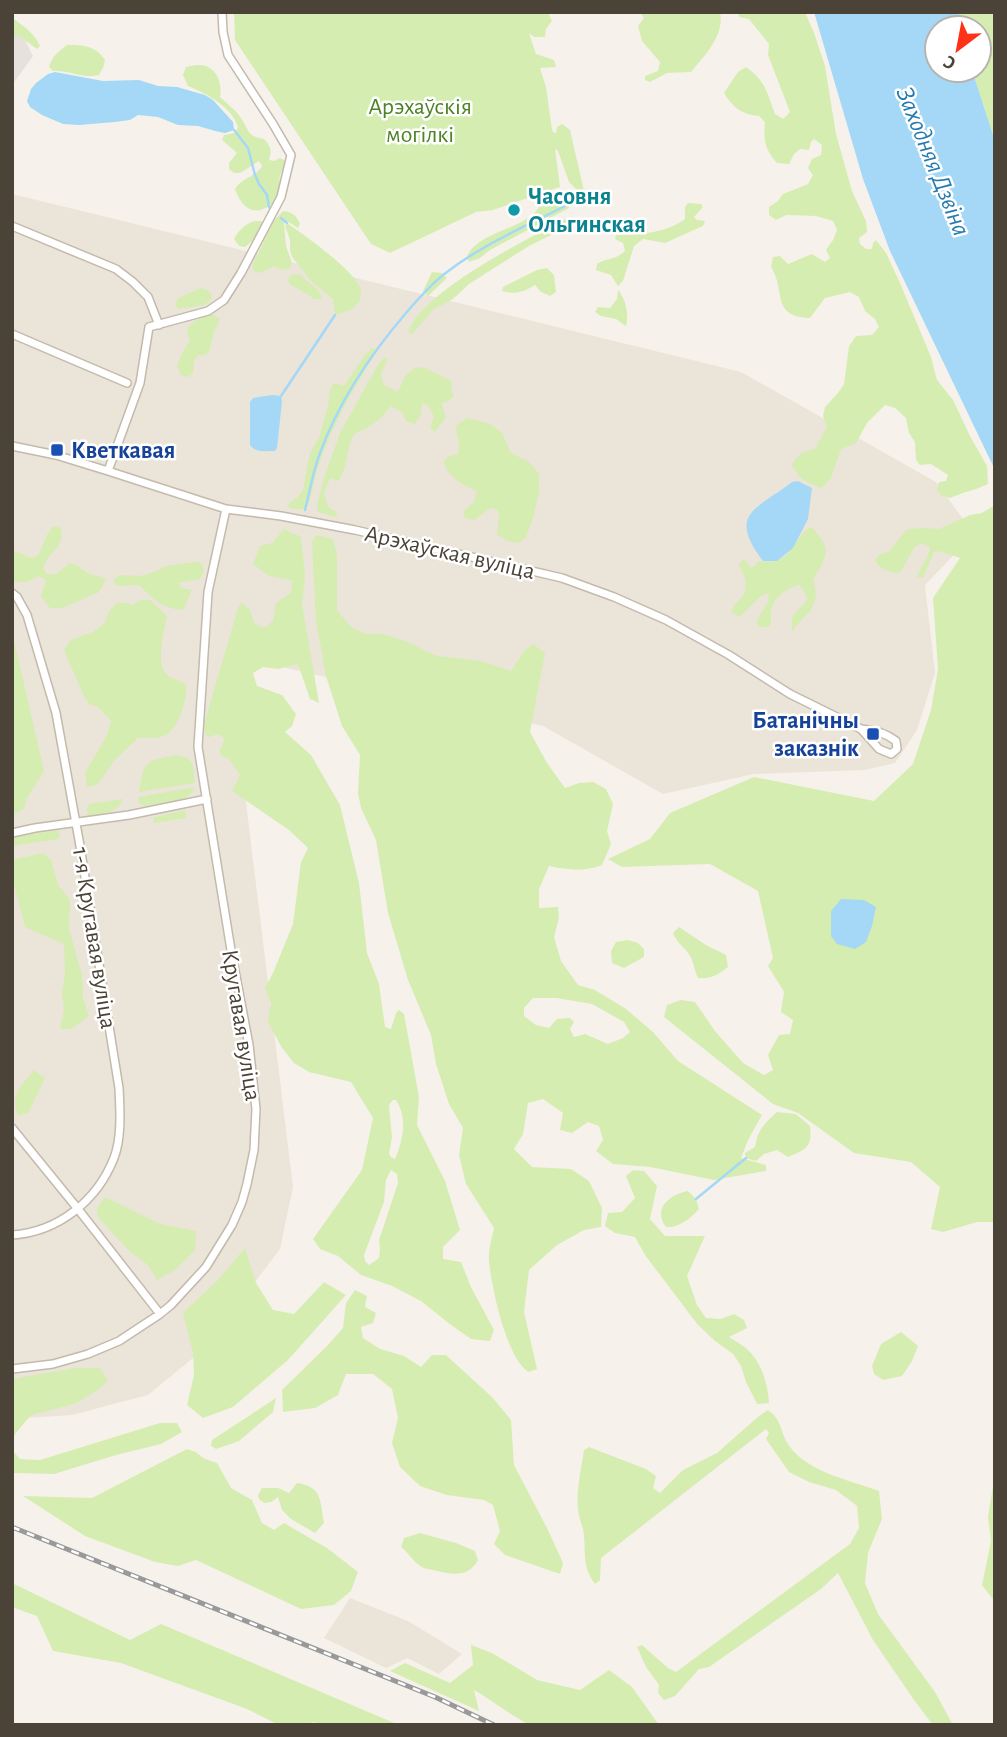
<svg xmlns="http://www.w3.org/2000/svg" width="1007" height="1737" viewBox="0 0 1007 1737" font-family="'Alegreya Sans',sans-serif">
<rect width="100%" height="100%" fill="#f6f2eb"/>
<path fill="#ebe4d8" d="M12 194 741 372 936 482 974 534 925 585 935 673 917 730 895 763 865 770 754 774 663 794 543 726 228 655 293 1187 280 1249 205 1348 148 1395 72 1415 12 1419Z
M350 1598 408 1621 462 1654 439 1674 407 1658 386 1668 324 1638Z"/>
<path fill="#e6e1dc" d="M12 29 22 34 33 56 12 85Z"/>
<path fill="#d5edb1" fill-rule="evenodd" d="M234 12H548L552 21 546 29 545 37H534L529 33 536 54 554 60 556 67 540 68 546 87 552 130 554 133H556L557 127 562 124 570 130 584 191 579 192 569 182 558 151 555 149 560 187 493 210 476 212 390 253 371 244 235 40Z
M640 12H720C725 35 705 55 691 72L667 73 650 82 645 80V76L658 71 660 62 642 41 638 26 644 18Z
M738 12H805L814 33 825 66 836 134 852 191 866 221 867 232 859 238 860 244 866 249H872L873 243 876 240 886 253 900 283 931 357 937 380 953 400 970 436 987 466 988 484C976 490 963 492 950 498L940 495 937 489 939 482 946 481 948 475 931 464 920 465 916 460 915 442 909 433 906 418 895 408 885 405 867 423 856 443 841 449 831 478 822 488C806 482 800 480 792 465 797 455 804 451 815 449L827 427 823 416 825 407 838 393 844 384 849 346 856 336 872 335 879 327 875 319 865 311 859 297 850 292 825 298 810 318C770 317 786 289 771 267L773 257 780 256 788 264 812 254 825 262 830 258 826 250 833 240 837 230 833 221 816 216 786 215 776 220 769 215V207L778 201 783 194 808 184 813 175 808 168 812 159 821 155 822 145 814 139 811 142 809 150 800 149 794 154 789 164 777 163C765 150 763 140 765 122L759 116C743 115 732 107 724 93L738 72 746 67C766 81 767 93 775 114L783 119 790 112 768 55 769 44 749 19 739 17Z
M959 12H995V141L972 70H979V28H962Z
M12 18C23 25 35 34 40 46L37 49 19 36 12 37Z
M67 45C83 45 95 45 105 60L103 68 99 75C83 79 69 70 53 71L49 67C52 56 58 52 67 45Z
M196 65C200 65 204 65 208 67 219 72 222 87 220 97 227 104 236 110 241 118 250 131 246 136 264 139 271 146 272 151 269 160L274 161 280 158 284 160C285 168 282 169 280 176 278 184 282 191 277 199 275 204 274 203 269 206 252 217 241 206 235 189 241 178 256 177 262 166L259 161 240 173H234L229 169V163L237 153 222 140 224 135 235 133 238 127C231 106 207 94 188 86L183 75 186 67Z
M560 200 569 204V208L490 250 480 258 469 262 467 256C481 229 528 230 540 205Z
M688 203 701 204 703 207 694 217 697 220 705 221 703 226 665 243 643 239 634 246 623 281 618 286 611 275 596 270 597 264C608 257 614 261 625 251L623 243 615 239 616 235C639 235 666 233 685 219V207Z
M283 211C293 212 296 215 300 224L298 228 287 221 284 223 286 246 292 263 290 268 282 270 274 266 260 273 254 271 252 266 273 222Z
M568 218 572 222 553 234 529 246 469 284 453 299 434 309 412 334 408 332C421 292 530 237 568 218Z
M254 221H261L264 225 256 238 245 247 239 246 234 239C239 230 244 225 254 221Z
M287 223C304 235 356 271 361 290 361 294 360 298 360 301L352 309 335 315 333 299 311 281 292 257 290 250V240L285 226Z
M547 268 554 275 556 292 550 296 541 292 535 285C524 292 515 295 502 291L503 287 537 270Z
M432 272 442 273 447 278 428 296 423 291Z
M299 274 318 290 323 299H315L290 284 288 280 291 275Z
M201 288 207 290 212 295 210 301 204 305 178 309 175 304 178 298Z
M618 290C626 298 629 316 626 326L616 319 601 316 595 312 598 307 610 308 617 299Z
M214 315 220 319 214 332 209 352 205 355H198L194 361 193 373 188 377 181 375 177 366 181 355 190 340 187 332 188 327C196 319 203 316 214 315Z
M372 348 377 351C353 388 332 426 318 467 313 481 313 496 306 509H294L288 507 290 502 296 499 303 490 310 453 319 438 328 406 330 390 334 383 344 386 365 355Z
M386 357 387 361 381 374 384 385 398 392 405 376 416 367 425 368 452 381 451 390 454 396 449 401 441 403 446 417 435 432 430 428 434 417 428 405 422 403 421 414 415 424 406 421 402 412 391 406C381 419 370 428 355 433 345 448 349 467 338 481L330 478 324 493 328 507 337 513 336 517 318 512 317 505 324 478 340 433 379 363Z
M467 418 490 424 502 433 511 453 529 462 539 474V490L534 515 526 537 519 543 508 541 497 534 499 518 498 510 490 508 474 520 465 518 463 512 474 502 477 491C464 486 446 476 444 461L449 456 458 454C461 442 456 438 456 426Z
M995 505V1222H977L943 1232 931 1229 940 1187 911 1162 854 1153 798 1113 773 1104 664 1017 667 1005 681 1000 695 1002 715 1031 743 1063 764 1075 773 1070 768 1055 779 1035 790 1034 793 1020 781 1012 784 992 768 966 773 958 758 891 710 864 622 867 608 859 650 839 670 813 754 777 874 801 913 764 931 710 938 669 933 598 960 558 939 551 934 552 923 578 917 577C921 566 929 557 930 547L922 543 914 548 900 573C889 572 881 571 875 560L880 554 889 552 906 530 920 528 939 529 970 515 982 513Z
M53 526 61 528C65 550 47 551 43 569L47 574H56L70 563C79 565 83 571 90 574 97 576 100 576 106 580L99 592 62 608H50L41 596 46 580 39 576 27 582H16L12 579V550L31 558 38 556 47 535Z
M811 527C832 547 828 556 813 579 822 608 807 611 792 631V617L808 599 800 585C788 587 773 597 771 611 770 618 773 621 769 627H758L757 620 768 602 769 593 761 596 739 617 731 612C734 604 737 603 742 597 750 586 744 575 739 564L744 559 750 567H754L757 562C762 561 769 562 774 561 793 558 796 534 811 527Z
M284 529 301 537 305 576 302 604 319 703 310 699 298 664 278 669 263 667 253 673 257 686 282 695 296 714 292 726 285 732 311 755 340 805 359 883 367 953 379 984 385 1027 391 1029 396 1013 399 1010 404 1014 419 1097 417 1125 445 1181 460 1230 443 1247V1259L461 1262 471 1287 494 1330 490 1341 471 1339 451 1325 421 1301 392 1286 361 1275 338 1256 320 1249 313 1239 362 1170 373 1118 351 1082 309 1072 294 1063 282 1048 268 1022 271 1003 265 988 273 973 293 924 301 862 308 848 289 830 232 791 240 775 230 760 222 756 219 751 223 744 224 739 219 734 208 737 203 728 238 608 242 602 250 610 254 623 264 628 273 621 276 603 291 593 292 580 269 576 253 564 260 546 272 543ZM393 1100H396C408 1119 403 1140 395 1159L392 1158 389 1154 392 1137 389 1105ZM391 1170 397 1174 398 1183 379 1240 380 1249 379 1258 369 1265 365 1261 364 1255 384 1202 386 1180Z
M316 535 333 539 337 556V610L351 627 366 634H383L405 641 437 656 481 661 511 671 525 650 533 644 545 653 530 732 547 763 565 788 579 783 593 782 606 789 613 804 607 831 611 844 602 865C584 872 567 870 549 866L539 889V908L558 907 559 918 554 937 561 961 578 985 595 990 626 1009 653 1032 678 1061 762 1115 748 1140 741 1158 766 1165V1171L714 1180 650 1167 613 1164 596 1151 603 1140 599 1126 588 1122 572 1133 560 1130 563 1113 543 1099 528 1103 523 1134 514 1149 532 1167 571 1169 589 1181 602 1208 601 1227 584 1230 557 1245 529 1270 524 1312 537 1369 529 1372C507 1361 491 1285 489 1261 488 1250 492 1238 494 1228L466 1184 459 1155 463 1128 449 1104 436 1064 431 1035 408 980 388 913 376 840 361 808 358 793 360 755 342 726 326 676 316 621 312 542ZM533 998H556L592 1004 624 1022 630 1032 623 1038 608 1044 585 1034 574 1037 570 1029 574 1022 570 1018 557 1019 549 1028 536 1025 524 1016V1008Z
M196 562 202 563 204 571 200 579 178 583 182 588 192 590 183 610C162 608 154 600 139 585L117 586 113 580 120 575 140 576 155 572 166 566Z
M141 600H150L167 616C165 630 155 662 166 674 171 680 180 679 186 685 188 698 178 729 166 735 158 739 147 738 138 738L114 761 97 785 87 787 85 773 107 735 111 721 98 707 89 704 83 694 64 650 71 640 93 632 104 624 110 610 117 603H128L133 605Z
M12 632 44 771 26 800 24 809 15 814 12 802Z
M175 755C196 757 192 765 195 783L139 792C144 760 145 762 175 755Z
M195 787 193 791 184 800 144 806 138 802 139 797Z
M123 799C117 814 102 813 88 816L87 807 89 804Z
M185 810 186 818 154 823 153 818 167 814Z
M58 830 60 836 58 839 12 846V837Z
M43 853 51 860 58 885 70 900 69 929 82 975 83 998 89 1016 71 1029H60L64 1010 62 993 65 974 64 944 25 927 12 876V860Z
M679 927 706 945 726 955 728 967C718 975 711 979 698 978 694 971 694 962 690 956 685 947 677 944 673 933Z
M628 940 638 943 644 949V957L624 968 612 963 611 951 616 942Z
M34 1070 45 1078 28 1113 18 1115C9 1095 23 1084 34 1070Z
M777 1112 796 1114 810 1126C813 1147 805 1150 788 1157L777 1150 764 1154 756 1161 746 1158 745 1153 755 1147C758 1129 764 1124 777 1112Z
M633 1170 644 1171 657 1186 650 1219 665 1236H705L687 1276 697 1305 706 1318 721 1319 734 1314 744 1320 747 1328 729 1337C735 1341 743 1345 748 1350 762 1363 768 1385 769 1403L757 1404 746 1382 741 1366 733 1354 715 1341 698 1325 645 1255 635 1237 615 1233 605 1226 608 1213 622 1212 635 1198 626 1176Z
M688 1191 696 1199 699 1209C690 1219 679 1228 666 1227 652 1209 670 1194 688 1191Z
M105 1197 160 1224 196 1231 195 1250 175 1270 157 1280 148 1265 129 1251 98 1217 97 1209Z
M245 1248 256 1283 273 1310 294 1314 324 1282 346 1295 288 1360 233 1407 203 1418 187 1405 194 1375 193 1353 183 1313 218 1280Z
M355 1290 367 1296 365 1307 376 1313 373 1323 361 1327 363 1338 380 1349 404 1356 421 1367 432 1355H446L493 1398 511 1420 514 1465 547 1528 563 1563 560 1574 505 1555 494 1544 500 1531 493 1505 484 1500 447 1495 420 1486 400 1467 392 1443 398 1418 392 1389 373 1374H346L338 1395 315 1408 283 1412 282 1390 328 1345 343 1328 346 1303Z
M901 1332 918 1346 912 1361 902 1376 883 1380 874 1374 872 1366 881 1344Z
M75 1368H100L108 1381 95 1392 74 1404 31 1415 15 1434 12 1444V1379Z
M276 1398 273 1412 239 1441 216 1449 211 1446 212 1440Z
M768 1410C783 1420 780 1434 790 1447 810 1473 850 1480 879 1491L882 1519 868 1553 865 1583 878 1614 935 1692 953 1725H933L914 1700 873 1640 838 1573 821 1589 709 1667 699 1669 675 1696 664 1700 658 1693 659 1685 646 1667 637 1647 642 1645 668 1668 676 1672 850 1544 859 1528 857 1506 836 1490 809 1482 789 1472 766 1439 769 1433 766 1429 601 1558 600 1580 595 1584C582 1566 586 1556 584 1537 584 1528 579 1519 578 1510 576 1490 581 1470 584 1450L589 1447 646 1469 656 1476 653 1488 660 1493 683 1470 717 1453 759 1416Z
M160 1423H177L182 1432 161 1444 116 1455 54 1474 12 1473V1450L20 1459 40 1460Z
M187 1449 196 1452 203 1458 217 1463 231 1488 252 1500 262 1523 274 1530 284 1523 327 1548 358 1572 351 1591 334 1605 301 1609 196 1560 178 1566 155 1562 85 1536 23 1496 92 1498Z
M995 1482V1602L982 1585 991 1541 988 1517 993 1486Z
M297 1483C323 1487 320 1501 324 1523L315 1533 291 1519 282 1510 278 1497 271 1502 264 1503 259 1499 258 1495 262 1488H278L289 1493Z
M420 1533 456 1543 475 1551 478 1560C468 1579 450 1574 433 1570 429 1569 425 1569 422 1567 414 1563 408 1552 401 1547L404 1538Z
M12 1583 130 1640 161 1624 399 1725H322L314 1722 303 1725H279L247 1709 121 1663 53 1651 37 1616 12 1607Z
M471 1645 492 1653 537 1680 580 1690 609 1670 632 1687 659 1725H530C510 1715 493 1701 474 1690L479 1711 390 1671 405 1663 450 1683 473 1665Z"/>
<path fill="#a4d8f6" d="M814 12H959L962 28H937V70H972L995 141V470L890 251 863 179Z
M55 72 103 81 139 80 158 86 177 87 205 95 213 100 233 122 234 130 225 133 215 131 198 126 178 125 158 117 138 115 130 120 115 122 79 125 63 124 42 115 30 107 27 101 31 89 36 83 48 74Z
M272 395 281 396 282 401 277 448 275 451C265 451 256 453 250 445V402L253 398Z
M798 481 812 488 808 519 793 548 777 561H763C727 513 756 510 792 482Z
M841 899 864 900 876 907 872 926 866 942 855 949 837 944 831 936V911Z"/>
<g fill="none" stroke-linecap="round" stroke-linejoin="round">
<path stroke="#a4d8f6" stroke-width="2.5" d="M234 130 248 148 255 175 259 184 267 195 269 207 272 211
M281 218 287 223
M281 396 335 315
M305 510C310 491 313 471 320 453 339 401 370 355 406 313 418 299 432 283 447 272 482 245 524 227 563 207L572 200
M696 1199 746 1158"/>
<defs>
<path id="street" d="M12 226 116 269 133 282 148 297 159 325
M12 334 127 383
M12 446 56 455 108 471 226 509 281 516 355 530 562 578 614 597 666 620 729 655 790 694 861 729 879 749 891 754 897 749 896 741C886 733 874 730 861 729
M108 471 140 383 149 327 208 311 224 300 241 273 281 197 291 155 273 124 228 55 223 32 222 12
M12 593 17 597 27 615 56 713 79 840 119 1088C120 1110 122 1137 114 1158 97 1201 58 1232 12 1235
M12 833 35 828 129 815 207 799
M12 1128 78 1209 160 1314
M12 1369 53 1364 88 1354 119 1341 160 1314 171 1305 206 1267 232 1225 242 1202 247 1184 254 1150 256 1109 249 1045 231 950 198 747 208 592 226 509"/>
</defs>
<use href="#street" stroke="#c3baac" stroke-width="10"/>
<use href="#street" stroke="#fff" stroke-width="7"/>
<defs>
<path id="rail" d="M12 1527 435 1697 494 1725"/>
</defs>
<use href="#rail" stroke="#999" stroke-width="5"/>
<use href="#rail" stroke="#fff" stroke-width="2.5" stroke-dasharray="8" stroke-linecap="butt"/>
</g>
<circle fill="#0f9aa8" stroke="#fff" stroke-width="2.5" cx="514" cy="210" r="7"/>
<g fill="#1a4fb4" stroke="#fff" stroke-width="2.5">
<rect x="50" y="443" width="14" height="14" rx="3.5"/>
<rect x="866" y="727" width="14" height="14" rx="3.5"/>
</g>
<g text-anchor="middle" stroke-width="5" stroke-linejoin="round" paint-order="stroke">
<g font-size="24" fill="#4d8325" stroke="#fff">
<text x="420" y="114">Арэхаўскія<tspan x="420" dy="28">могілкі</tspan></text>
</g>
<g font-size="24" font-weight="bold" fill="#0d838f" stroke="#fff" text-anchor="start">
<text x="528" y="204">Часовня<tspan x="528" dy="28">Ольгинская</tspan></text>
</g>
<g font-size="24" font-weight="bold" fill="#164399" stroke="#fff" text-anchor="start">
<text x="71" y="458">Кветкавая</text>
<text x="859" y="728" text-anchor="end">Батанічны<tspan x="859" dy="28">заказнік</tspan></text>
</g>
<g font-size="24" fill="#4b4338" stroke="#fff">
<text transform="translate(450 552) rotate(13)" y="8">Арэхаўская вуліца</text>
<text transform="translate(95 938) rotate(81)" y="8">1-я Кругавая вуліца</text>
<text transform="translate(242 1025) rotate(81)" y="8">Кругавая вуліца</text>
</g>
<g font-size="26" font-style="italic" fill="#257baf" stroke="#fff">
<text transform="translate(934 161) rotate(68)" y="9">Заходняя Дзвіна</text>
</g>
</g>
<rect width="1007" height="1737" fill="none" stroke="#4b4338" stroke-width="28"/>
<g transform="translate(958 49) rotate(212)"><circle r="33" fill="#ffffff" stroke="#b7b4af" stroke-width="2"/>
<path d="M0-5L12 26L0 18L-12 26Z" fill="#ff3119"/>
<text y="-10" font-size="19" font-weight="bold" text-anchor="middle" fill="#4b4338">С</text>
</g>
</svg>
